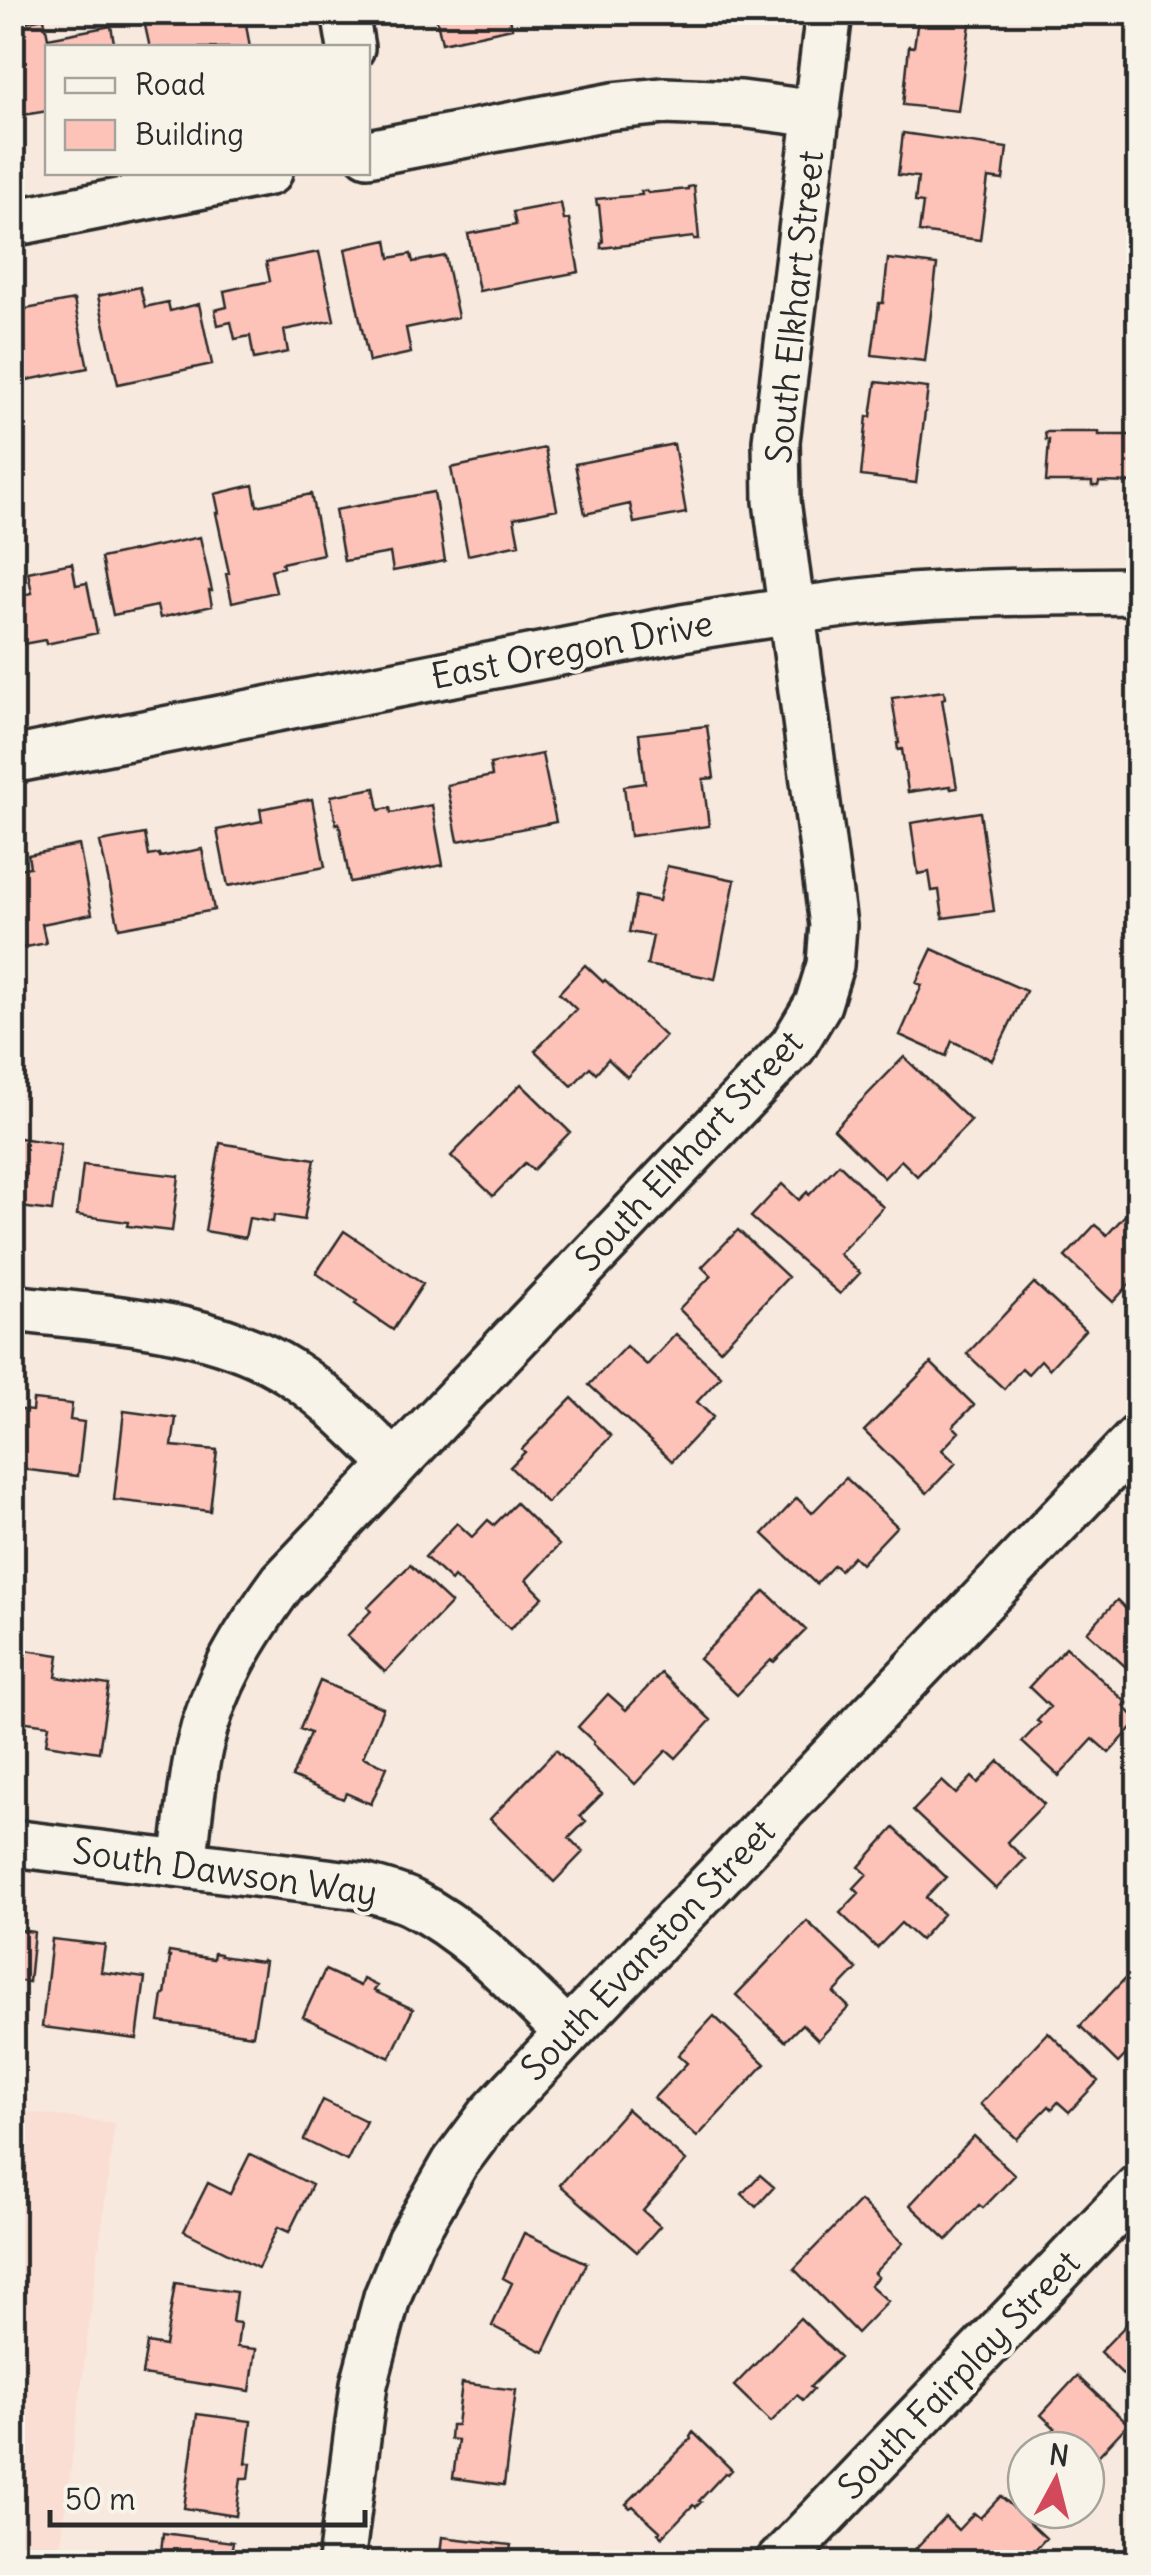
<svg xmlns="http://www.w3.org/2000/svg" width="1151" height="2575" viewBox="0 0 1151 2575" font-family="Delius,sans-serif">
<rect width="100%" height="100%" fill="#f8e9de"/>
<filter id="ink" filterUnits="userSpaceOnUse"><feTurbulence type="fractalNoise" baseFrequency=".01" numOctaves="2"/><feDisplacementMap in="SourceGraphic" scale="20" xChannelSelector="R" yChannelSelector="G"/><feConvolveMatrix kernelMatrix="1 2 1 2 8 2 1 2 1" color-interpolation-filters="sRGB"/></filter>
<g filter="url(#ink)">
<path fill="#faded3" d="M13 2110 115 2123 59 2562H13Z"/>
<path fill="#fec3b8" stroke="#2b2b2b" stroke-width="2.5" d="M188 12H244L250 48H150L144 21Z
M435 12H509L512 28 442 43Z
M919 12 971 17 958 111 903 105 909 46 914 47Z
M44 18 48 38 111 26 115 48H48V111L23 115 12 60V47L18 46 15 24Z
M903 133 1007 148 1003 180 988 178 980 240 919 232 923 203 915 202 918 177 898 175Z
M694 186 699 239H694L693 237 601 248V243L603 242 599 205H597L596 199 642 195 641 191H647L648 193 688 189V187Z
M561 203 564 220 569 219 579 272 479 291 468 234 516 225 513 212Z
M387 240 390 258 411 254 413 262 445 256 458 317 406 328 411 353 369 362 345 249Z
M319 252 334 320 284 330 288 352 254 359 250 336 235 339 231 322 218 325 215 310 227 307 224 291 270 281 266 262Z
M888 259 937 265 925 361 872 355 879 303H883Z
M140 287 145 307 168 302 170 311 199 304 212 364 118 384 98 296Z
M74 300 88 368 12 383V324L23 321 21 310Z
M876 382 928 388 916 483 861 476 867 416 871 417Z
M1045 432H1099V435H1138V432V485V483L1099 482 1098 486H1092V482H1046L1049 440H1046Z
M674 444 686 513 634 523 630 504 585 514 575 464Z
M545 448 557 509 514 518 519 544 468 555 451 468Z
M253 485 257 506 311 494 323 554 282 563 283 567 271 570 276 592 232 602 226 574 229 573 216 513H219L215 494Z
M434 492 445 561 393 571 390 553 344 561 335 510Z
M200 537 212 591H209L212 606 160 618 157 606 113 615 101 558Z
M72 563 76 585 87 583 97 633 46 644 45 640 12 646V597L32 593 28 572Z
M944 691 945 698 942 699 957 788 951 789 950 786 908 792 902 749 898 750 897 743H899L892 698Z
M707 726 714 778 703 779 709 826 630 836 624 786 645 783 639 734Z
M542 754 556 822 458 841 447 785 492 776 490 764Z
M375 788 379 810 390 808 391 813 432 805 443 865 350 882 339 823 336 824 331 796Z
M312 799 325 867 228 886 217 830 262 821 260 809Z
M980 812 994 911 943 918 939 890 932 891 929 872 918 874 911 823Z
M145 834 149 856 159 854 160 857 202 849 214 910 119 928 100 842Z
M79 845 92 914 42 924 46 943 12 950V870L30 867 28 855Z
M667 866 735 880 715 979 647 965 653 936 629 932 636 896 659 901Z
M932 949 1026 991 992 1060 952 1041 946 1056 900 1035 922 985 916 983Z
M585 965 603 982 605 980 665 1036 627 1077 608 1059 596 1073 590 1067 572 1086 535 1051 576 1009 559 993Z
M904 1057 971 1121 917 1176 901 1160 884 1178 834 1129Z
M521 1084 570 1132 533 1170 525 1163 493 1196 451 1156Z
M12 1137 61 1144 52 1211 12 1206Z
M220 1143 315 1159 304 1220 274 1215 273 1222 249 1218 245 1238 205 1231Z
M839 1164 883 1207 839 1254 860 1273 840 1294 751 1217 782 1184 799 1200 807 1192 809 1195Z
M83 1165 179 1176 172 1231 127 1226 128 1222 77 1215Z
M1138 1201V1275L1113 1302 1065 1257 1095 1225 1107 1235Z
M738 1230 788 1277 720 1350 679 1309 711 1276 702 1267Z
M344 1231 423 1284 393 1330 355 1304 357 1301 316 1273Z
M1034 1283 1085 1330 1049 1369 1041 1360 1028 1374 1022 1368 1004 1389 967 1354Z
M676 1334 721 1376 697 1402 713 1417 672 1461 589 1385 626 1346 647 1365Z
M931 1363 974 1405 953 1426 959 1432 942 1450 956 1463 927 1493 864 1431Z
M572 1398 611 1436 547 1503 510 1467 525 1452 522 1449Z
M33 1400 72 1404 70 1420 84 1422 78 1476 12 1468V1409L32 1411Z
M124 1411 176 1418 172 1446 217 1450 210 1511 114 1500Z
M846 1478 897 1526 861 1564 853 1556 840 1570 834 1565 816 1584 763 1534 797 1498 812 1513Z
M516 1503 559 1545 526 1580 543 1597 510 1629 454 1577 451 1581 425 1557 457 1523 472 1537 488 1520 494 1525Z
M410 1565 451 1603 385 1672 347 1636 371 1611 368 1607Z
M765 1591 806 1630 774 1662 771 1660 737 1695 699 1659Z
M1117 1600 1130 1613 1138 1605V1678L1087 1632Z
M1066 1647 1127 1703 1124 1706 1138 1721 1109 1753 1093 1739 1059 1776 1022 1742 1040 1723 1037 1721 1050 1707 1029 1687Z
M12 1648 59 1655 56 1677 109 1685 99 1752 46 1744 49 1725 12 1720Z
M661 1673 711 1720 676 1758 667 1750 635 1784 593 1744 594 1742 578 1727 608 1694 626 1710Z
M320 1681 383 1708 363 1757 387 1767 371 1804 346 1793 343 1799 292 1777 310 1733 300 1729Z
M556 1750 602 1794 580 1816 586 1821 569 1838 583 1852 554 1882 490 1819Z
M999 1761 1044 1804 1007 1842 1025 1859 996 1889 913 1811 942 1781 956 1794 972 1777 978 1783Z
M894 1828 946 1877 926 1898 943 1914 920 1940 901 1923 877 1948 840 1913 859 1893 854 1888 867 1874 859 1867Z
M807 1921 857 1969 834 1993 849 2007 818 2040 802 2024 785 2041 736 1995Z
M12 1929 34 1932 29 1982 12 1980Z
M52 1939 105 1945 101 1972 145 1978 137 2039 42 2027Z
M169 1952 213 1959 214 1953 220 1954V1956L261 1962 262 1960 265 1961 253 2035 159 2022 163 1995H165L170 1957H168Z
M1138 1965V2042L1118 2063 1080 2026Z
M325 1970 360 1986 363 1979 377 1986 374 1991 413 2009 390 2058 303 2017Z
M714 2016 765 2064 697 2137 654 2098 687 2063 678 2055Z
M1048 2032 1098 2081 1069 2112 1058 2102 1052 2109 1049 2106 1017 2139 980 2104Z
M323 2100 366 2121 347 2161 304 2140Z
M627 2109 686 2161 643 2211 660 2226 637 2252 560 2185Z
M974 2136 1015 2175 983 2208 979 2205 947 2240 910 2205Z
M250 2154 312 2185 289 2232 278 2227 258 2268 184 2231 208 2183 230 2194Z
M760 2175 774 2187 756 2207 742 2194Z
M860 2201 903 2243 874 2273 878 2277 870 2285 888 2301 857 2333 794 2269Z
M524 2233 587 2263 544 2352 492 2326 512 2283 503 2278Z
M175 2283 236 2292 232 2322 240 2323 237 2347 256 2349 250 2391 142 2375 147 2343 165 2346Z
M800 2318 840 2357 810 2387 813 2389 803 2400 797 2395 771 2422 734 2386Z
M1129 2322 1138 2331V2389L1100 2352Z
M1077 2376 1128 2424 1086 2469V2450H1034L1055 2428 1041 2415Z
M462 2383 516 2390 504 2485 453 2478 458 2440 450 2439 451 2425H457Z
M197 2414 251 2421 246 2463H251L249 2478H241L236 2516 184 2508Z
M693 2432 732 2470 728 2474 725 2473 699 2501 701 2502 696 2507 693 2505 662 2537 658 2533 660 2531 633 2506 630 2508 626 2504 691 2439 690 2437Z
M1001 2496 1046 2538 1023 2562H934L916 2548 945 2517 958 2530 974 2513 980 2518Z
M163 2533 233 2542 230 2562H160Z
M442 2537 511 2545 508 2562H439Z"/>
<g fill="none" stroke-linecap="round" stroke-linejoin="round">
<defs>
<path id="minor" d="M345 12 351 48
M368 153 613 106 664 101 741 104 817 114
M12 223 269 172
M12 760 682 628C750 617 818 606 887 599 970 591 1055 592 1138 591
M12 1308C103 1319 211 1321 290 1372 329 1397 361 1432 395 1464
M12 1843 359 1886C376 1891 396 1895 412 1903 473 1934 519 1986 568 2033
M183 1864C188 1826 191 1786 199 1748 213 1685 245 1634 283 1582L793 1046 818 1004 830 965 833 925 777 501 776 441 829 12
M341 2562 364 2384 387 2297 410 2241 455 2163 491 2115 568 2033 1138 1438
M779 2562 1138 2188"/>
</defs>
<use href="#minor" stroke="#2b2b2b" stroke-width="52"/>
<use href="#minor" stroke="#f7f3e8" stroke-width="45"/>
</g>
</g>
<g text-anchor="middle" stroke-width="8" stroke-linejoin="round" paint-order="stroke">
<g font-size="35" fill="#2b2b2b" stroke="#f7f3e8">
<text transform="translate(795 307) rotate(-84)" y="12">South Elkhart Street</text>
<text transform="translate(572 650) rotate(-11)" y="12">East Oregon Drive</text>
<text transform="translate(689 1151) rotate(-47)" y="12">South Elkhart Street</text>
<text transform="translate(225 1872) rotate(8)" y="12">South Dawson Way</text>
<text transform="translate(648 1950) rotate(-46)" y="12">South Evanston Street</text>
<text transform="translate(959 2375) rotate(-46)" y="12">South Fairplay Street</text>
</g>
</g>
<rect width="1151" height="2575" fill="none" stroke="#f7f3e8" stroke-width="50"/>
<rect x="25" y="25" width="1101" height="2525" fill="none" stroke="#2b2b2b" stroke-width="4" filter="url(#ink)"/>
<rect x="45" y="45" width="325" height="130" fill="#f7f3e8" stroke="#a5a39c" stroke-width="2.5"/>
<rect x="65" y="78" width="50" height="15" fill="#f7f3e8" stroke="#a5a39c" stroke-width="2.5"/>
<text x="135" y="95" font-size="30" fill="#2b2b2b">Road</text>
<rect x="65" y="120" width="50" height="30" fill="#fec3b8" stroke="#a5a39c" stroke-width="2.5"/>
<text x="135" y="145" font-size="30" fill="#2b2b2b">Building</text>
<g transform="translate(1056 2480) rotate(7)"><circle r="48" fill="#f7f3e8" stroke="#a5a39c" stroke-width="2.5"/>
<path d="M0-8L18 38L0 25L-18 38Z" fill="#d1495b"/>
<text y="-15" font-size="28" font-weight="bold" text-anchor="middle" fill="#2b2b2b">N</text>
</g>
<path d="M50 2510v15h315v-15" fill="none" stroke="#2b2b2b" stroke-width="5"/>
<text x="65" y="2510" font-size="30" fill="#2b2b2b" stroke="#f7f3e8" stroke-width="8" paint-order="stroke">50 m</text>
</svg>
